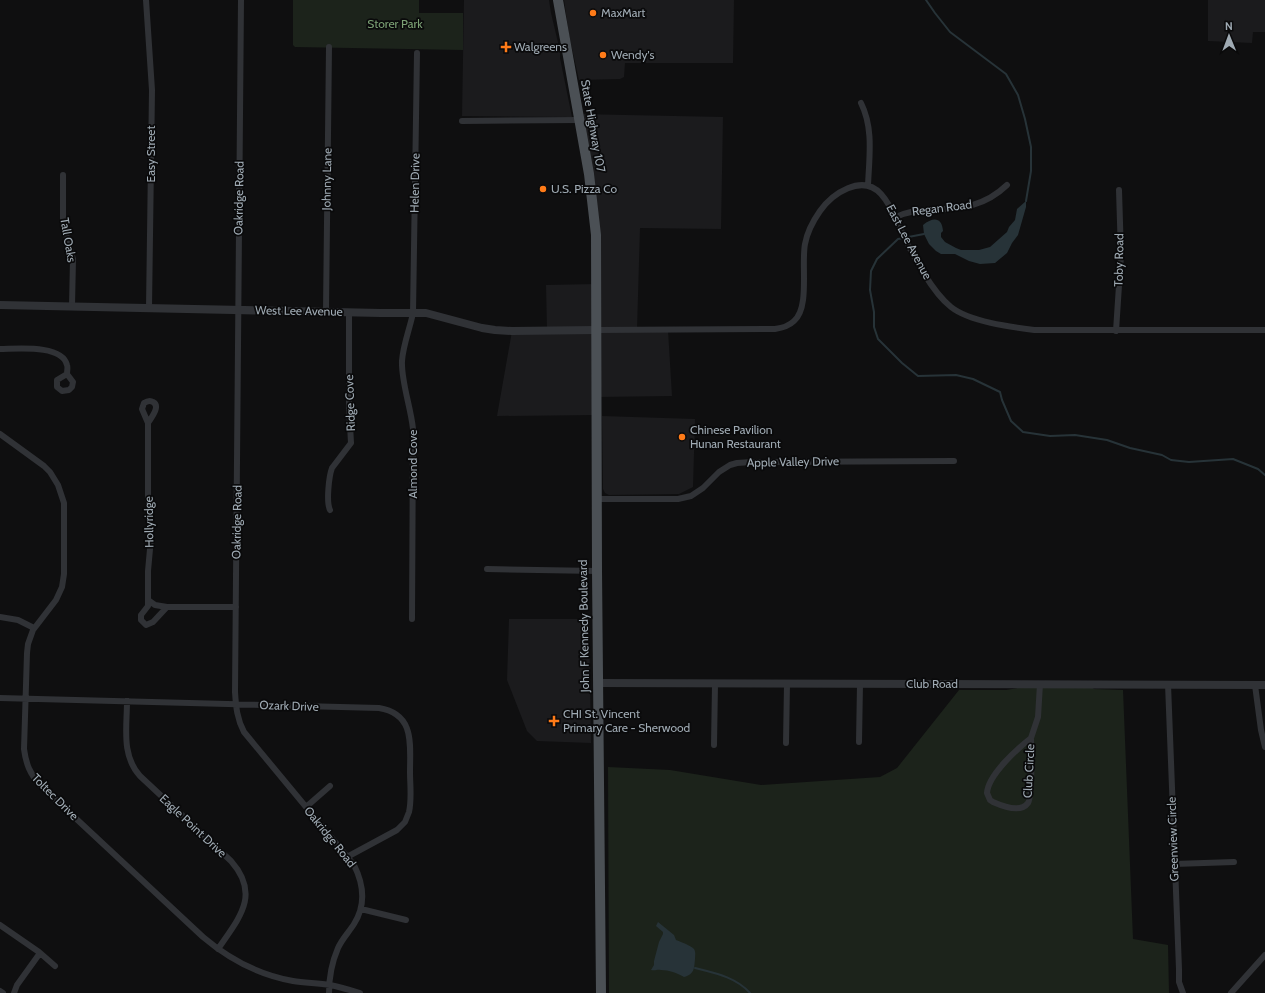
<svg xmlns="http://www.w3.org/2000/svg" width="1265" height="993" viewBox="0 0 1265 993" font-family="Cabin,sans-serif">
<rect width="100%" height="100%" fill="#0f0f10"/>
<path fill="#1b1b1d" d="M464 0H549L551 13 560 51V58L572 117 462 116Z
M564 0H734L733 63H625L624 77 620 79 579 80 569 35Z
M1208 0H1265V32H1253L1252 43 1208 41Z
M578 114 723 117 721 229 640 228 637 330H668L672 396 597 397 596 415 497 416 512 331 547 330 546 285 596 284V235Z
M602 416 695 419 693 487 679 494 609 495 605 493 603 489V485Z
M509 619H589L591 743 537 741 527 731 507 680Z"/>
<path fill="#1c231b" d="M293 0H419V13H463V50L295 47 293 45Z
M1040 684H1088L1094 689 1123 690 1133 939 1168 945 1169 993H609L608 767 670 770 761 785 880 777 897 768 959 690H1006Z"/>
<path fill="#273338" d="M1026 201V207L1018 235 1012 243 1007 253 995 263 980 264 969 261 955 254H941L936 251 929 244 924 234 923 225C933 217 942 217 943 231L941 233V237L945 242 956 248 961 250H979L990 247 1007 232 1009 227 1015 220 1017 209Z
M658 922 674 935 676 940C681 942 690 945 694 949 696 952 695 956 695 959 694 968 695 974 684 977 677 973 669 970 661 970 657 969 656 971 651 970L654 965V961L659 942 663 934V932L656 926Z"/>
<g fill="none" stroke-linecap="round" stroke-linejoin="round">
<path stroke="#273338" stroke-width="2" d="M926 0 935 13 950 32 1006 74 1018 95 1025 119 1031 147V171L1026 201
M924 234 898 239 877 259 871 271 870 290 874 312V327L878 339 902 363 918 376 956 375 973 379 1000 392 1002 400 1011 421 1023 432 1050 436 1075 435 1107 440 1130 448 1162 455 1171 460 1189 462 1233 459 1258 469 1265 475
M695 968C715 973 736 977 750 993"/>
<path stroke="#303236" stroke-width="6" d="M146 0 152 90 149 308
M241 0 235 692C236 707 237 719 244 732L354 865C364 885 366 905 354 924 349 932 342 939 338 948 332 962 329 977 329 993
M861 103C874 129 869 158 868 186
M462 121 579 120
M63 175V224L73 259 72 306
M896 217C908 211 919 210 932 210 962 208 984 207 1007 185
M326 311 329 47
M596 330 775 329C782 328 789 326 794 321 810 308 801 264 805 244 807 233 813 221 820 211 832 194 862 173 881 194 892 206 896 220 903 234 913 256 932 292 951 307 970 322 1011 327 1035 330H1265
M1116 331 1121 255 1119 190
M0 349C16 349 62 344 67 365 68 367 67 371 67 374L73 382 72 387 69 390 62 391 57 387V380L67 374
M148 423C151 418 161 406 153 402 150 400 147 401 144 403L142 409 148 423V498L151 538 148 571V600L155 605 167 607
M0 434 44 466 50 472 58 485 64 503V574L62 587 56 600 33 630 28 644 27 653 24 749C26 764 30 774 40 785L203 937C229 959 259 975 293 981 305 983 318 983 330 985 340 987 350 990 360 993
M597 499H678L691 496 703 488 719 472 730 465 737 463 752 462 954 461
M330 510C326 502 329 476 332 468L351 443 349 406V312
M487 569 597 571
M148 600V606L141 615V620L146 625 153 622 167 607H236
M0 617 18 620 34 628
M412 619 413 429C411 408 401 381 402 361 403 345 410 328 413 313L417 53
M1168 684 1179 969V982L1183 993
M1255 685 1261 730 1265 747
M0 698 379 708C415 714 410 744 410 772 410 785 412 799 409 812L405 822 397 830 347 857
M127 701C127 727 121 755 140 776L231 861C261 895 239 918 218 949
M1031 738C1031 749 1033 796 1028 803 1021 813 1002 806 993 802L990 800 987 793C988 775 1017 749 1031 738Z
M1031 738 1038 717 1040 684
M859 742 860 684
M786 743 787 684
M714 745 715 684
M306 807 330 786
M1174 864 1234 862
M361 909 406 920
M0 925 39 952 55 966
M0 991 3 993
M14 993 17 985 40 953
M1231 993 1265 955"/>
<path stroke="#303236" stroke-width="8" d="M0 305 381 313H426L482 328 495 330 512 331 596 330
M598 683 1265 685"/>
<path stroke="#4b5055" stroke-width="10" d="M558 0 589 174 596 235 597 571 601 993"/>
</g>
<g fill="#ff7b18" stroke="#0a0a0b" stroke-width="1.5">
<circle cx="593" cy="13" r="4"/>
<path d="M504 41h4v4h4v4h-4v4h-4v-4h-4v-4h4z"/>
<circle cx="603" cy="55" r="4"/>
<circle cx="543" cy="189" r="4"/>
<circle cx="682" cy="437" r="4"/>
<path d="M552 715h4v4h4v4h-4v4h-4v-4h-4v-4h4z"/>
</g>
<g text-anchor="middle" stroke-width="3.5" stroke-linejoin="round" paint-order="stroke">
<g font-size="12" fill="#9faab3" stroke="#0a0a0b" text-anchor="start">
<text x="601" y="17">MaxMart</text>
<text x="514" y="51">Walgreens</text>
<text x="611" y="59">Wendy's</text>
<text x="551" y="193">U.S. Pizza Co</text>
<text x="690" y="434">Chinese Pavilion<tspan x="690" dy="14">Hunan Restaurant</tspan></text>
<text x="563" y="718">CHI St. Vincent<tspan x="563" dy="14">Primary Care - Sherwood</tspan></text>
</g>
<g font-size="12" fill="#7ba074" stroke="#0a0a0b">
<text x="395" y="28">Storer Park</text>
</g>
<g font-size="12" fill="#9faab3" stroke="#0a0a0b">
<text transform="translate(593 126) rotate(80)" y="4">State Highway 107</text>
<text transform="translate(151 154) rotate(-90)" y="4">Easy Street</text>
<text transform="translate(327 179) rotate(-89)" y="4">Johnny Lane</text>
<text transform="translate(415 183) rotate(-89)" y="4">Helen Drive</text>
<text transform="translate(239 198) rotate(-89)" y="4">Oakridge Road</text>
<text transform="translate(942 208) rotate(-7)" y="4">Regan Road</text>
<text transform="translate(68 240) rotate(80)" y="4">Tall Oaks</text>
<text transform="translate(909 242) rotate(62)" y="4">East Lee Avenue</text>
<text transform="translate(1119 260) rotate(-89)" y="4">Toby Road</text>
<text transform="translate(299 311) rotate(1)" y="4">West Lee Avenue</text>
<text transform="translate(350 403) rotate(-92)" y="4">Ridge Cove</text>
<text transform="translate(793 462) rotate(-1)" y="4">Apple Valley Drive</text>
<text transform="translate(413 464) rotate(-90)" y="4">Almond Cove</text>
<text transform="translate(149 522) rotate(-91)" y="4">Hollyridge</text>
<text transform="translate(237 522) rotate(-89)" y="4">Oakridge Road</text>
<text transform="translate(584 626) rotate(-91)" y="4">John F Kennedy Boulevard</text>
<text x="932" y="688">Club Road</text>
<text transform="translate(289 706) rotate(2)" y="4">Ozark Drive</text>
<text transform="translate(1029 771) rotate(-87)" y="4">Club Circle</text>
<text transform="translate(55 797) rotate(45)" y="4">Toltec Drive</text>
<text transform="translate(193 826) rotate(43)" y="4">Eagle Point Drive</text>
<text transform="translate(330 837) rotate(51)" y="4">Oakridge Road</text>
<text transform="translate(1173 839) rotate(-92)" y="4">Greenview Circle</text>
</g>
</g>
<g transform="translate(1229 36) rotate(359)" stroke="#0a0a0b" stroke-width="3" paint-order="stroke">
<path d="M0-3L7 15L0 10L-7 15Z" fill="#9faab3"/>
<text y="-6" font-size="11" font-weight="bold" text-anchor="middle" fill="#9faab3">N</text>
</g>
</svg>
